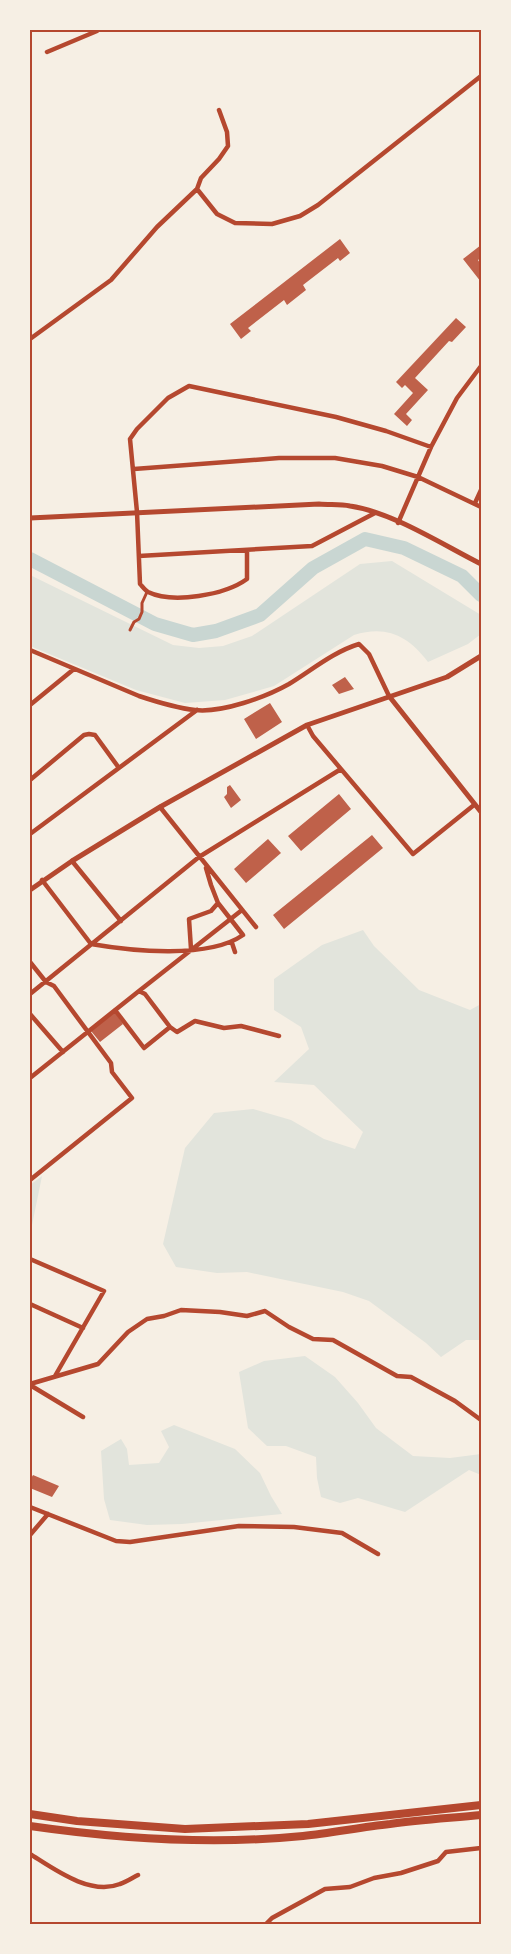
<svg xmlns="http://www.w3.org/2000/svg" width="511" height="1954" viewBox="0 0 511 1954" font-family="'DM Sans',sans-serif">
<rect width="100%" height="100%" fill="#f6efe4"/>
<path fill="#e2e4dc" d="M392 561 481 615V634L468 644 428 662C408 636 387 625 354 635L274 686 225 700 185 703 136 690 30 646V575L173 645 199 648 223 646 252 636 360 564Z
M363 930 374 946 419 990 470 1010 481 1004V1340H466L441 1357 426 1343 369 1301 343 1292 247 1272 217 1273 176 1267 163 1244 185 1148 214 1113 253 1109 291 1120 324 1139 355 1149 363 1132 314 1085 274 1082 309 1049 301 1027 274 1010V979L322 945Z
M42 1176 30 1235V1185Z
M305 1356 335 1377 358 1403 376 1428 413 1456 450 1458 481 1454V1475L469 1470 405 1512 358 1498 340 1503 321 1497 317 1478 316 1457 286 1446H267L248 1428 239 1372 264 1361Z
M174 1425 235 1449 260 1473 271 1496 282 1514 182 1524 147 1525 110 1520 104 1499 101 1451 121 1439 127 1449 129 1465 159 1463 169 1447 161 1431Z"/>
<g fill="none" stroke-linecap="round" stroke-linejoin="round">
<path stroke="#c9d6d2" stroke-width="14" d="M30 559 155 624 193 635 216 631 260 615 313 568 365 539 404 548 462 576 481 595"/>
</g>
<path fill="#bf614a" d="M340 239 350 253 340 261 338 258 303 285 306 290 287 305 284 300 248 328 251 331 241 339 230 324Z
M481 245V258L478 260 481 265V282L463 259Z
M456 318 466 327 452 342 449 341 415 378 428 390 406 414 412 420 407 426 394 414 413 393 405 385 402 388 396 382Z
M345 677 354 689 339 694 332 685Z
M270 703 282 722 256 739 244 719Z
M230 785 241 800 231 808 224 797 227 794V787Z
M339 794 351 809 301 851 288 836Z
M372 835 383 848 284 929 273 915Z
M268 839 281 853 246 883 234 869Z
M115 1012 123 1024 100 1042 91 1031Z
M33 1475 59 1486 52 1497 30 1488V1480Z"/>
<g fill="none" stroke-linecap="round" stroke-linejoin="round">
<path stroke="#b5482f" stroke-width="3" d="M130 630 134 622 139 619 142 612V603L147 592"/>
<path stroke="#b5482f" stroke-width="4.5" d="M47 52 97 31 96 30
M197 189 201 178 219 159 228 146 227 132 219 110
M30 339 111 280 157 227 197 189 217 214 235 223 272 224 300 216 318 205 481 76
M134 469 279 458H335L382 466 418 477 481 507
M475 503 481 490
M398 523 431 447 457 398 481 366
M247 550V579C225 595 173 604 148 592 145 590 142 586 140 584L137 512 130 439 137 429 168 398 189 386 336 417 386 431 431 447
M139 556 312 546 375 513
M30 650 139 696C157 702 176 708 195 710 222 713 266 697 289 684 312 670 333 652 359 644L369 654 389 696
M30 705 74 669
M307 725 313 736 413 854 474 805
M30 780 84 735 89 734 95 735 119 768
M160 807 256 927
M30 834 197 710
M72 861 121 921
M42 880 91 944C131 951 209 959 243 935L218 903
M232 943 235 952
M191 949 189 919 211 911 218 903 211 885 206 868
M30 962 46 982 54 986 111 1063 112 1072 132 1098 30 1180
M139 991 242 910
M30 994 199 857 341 769
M115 1010 144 1048 170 1027
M30 1014 63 1052
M30 1078 139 991 145 994 170 1027 177 1032 195 1021 224 1028 241 1026 279 1036
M30 1259 104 1291 55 1376
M30 1304 83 1328
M30 1384 98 1364 128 1332 147 1319 164 1316 181 1310 220 1312 247 1316 265 1311 289 1327 313 1339 333 1340 397 1376 411 1377 455 1401 481 1420
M30 1385 83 1417
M30 1507 116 1541 130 1542 239 1526 294 1527 342 1533 378 1554
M30 1535 48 1514
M30 1854C54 1869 90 1896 120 1884 126 1882 132 1878 138 1875
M266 1924 272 1918 325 1889 350 1887 374 1878 401 1873 438 1861 446 1852 481 1848"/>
<path stroke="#b5482f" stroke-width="5" d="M30 518 319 504C330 505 340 504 350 506 392 512 443 545 481 564
M389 696 481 812
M30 890 72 861 160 807 307 725 447 677 481 656"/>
<path stroke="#b5482f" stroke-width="8" d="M30 1814 77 1821 185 1829 308 1824 481 1805
M30 1826C120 1839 213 1845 303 1836 332 1833 361 1827 390 1824 420 1820 451 1818 481 1815"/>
</g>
<rect width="511" height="1954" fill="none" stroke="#f6efe4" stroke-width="62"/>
<rect x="31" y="31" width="449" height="1892" fill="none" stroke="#b5482f" stroke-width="2"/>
</svg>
